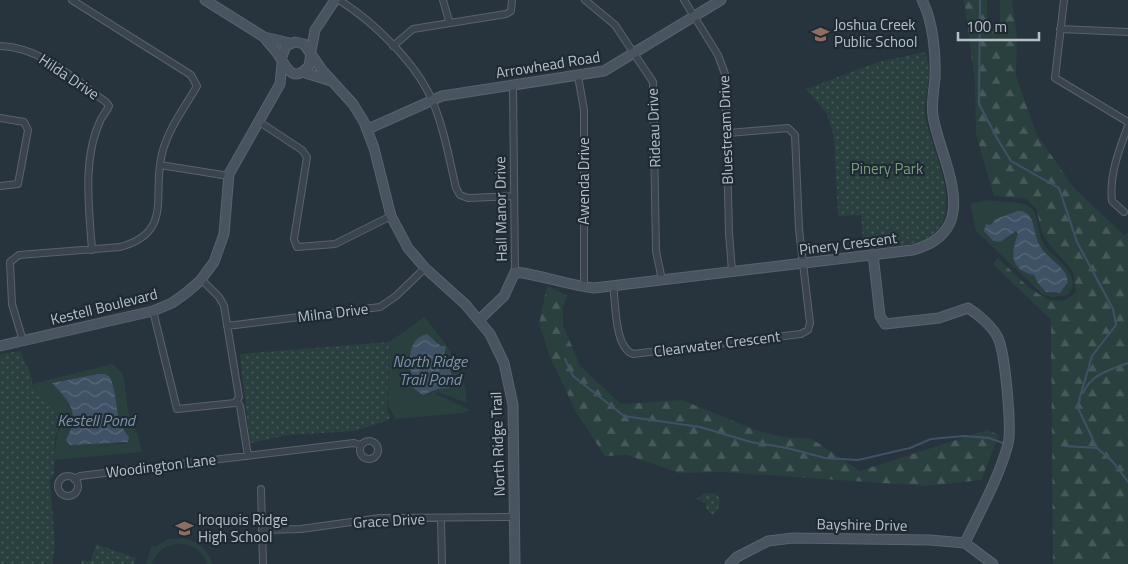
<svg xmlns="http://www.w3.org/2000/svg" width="1128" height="564" viewBox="0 0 1128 564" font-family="'Titillium Web',sans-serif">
<defs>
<pattern id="forest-firs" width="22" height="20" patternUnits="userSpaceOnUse" patternTransform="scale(1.25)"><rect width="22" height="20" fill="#2a403f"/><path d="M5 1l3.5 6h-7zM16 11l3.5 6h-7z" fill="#475a59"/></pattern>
<pattern id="park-dots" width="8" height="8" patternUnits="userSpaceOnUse" patternTransform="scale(1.25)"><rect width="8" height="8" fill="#2a403f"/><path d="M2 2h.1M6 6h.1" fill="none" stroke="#475a59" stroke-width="1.8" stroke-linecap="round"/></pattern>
<pattern id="water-waves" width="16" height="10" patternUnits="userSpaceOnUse" patternTransform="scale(1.25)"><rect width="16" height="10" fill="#3f5265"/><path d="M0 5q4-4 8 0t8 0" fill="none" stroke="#58697a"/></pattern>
</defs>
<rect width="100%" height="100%" fill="#27333d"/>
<path fill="#2a403f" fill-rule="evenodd" d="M989 200C1001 203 1022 200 1031 208 1039 215 1037 231 1042 241 1049 258 1086 272 1068 295L1052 297 1042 294 976 231 970 203ZM1017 211 1041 249 1058 263 1068 282 1060 293C1043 295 1043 288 1036 277 1033 274 1028 274 1025 272 1009 262 1012 249 1018 234L1016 230C1004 238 996 252 985 231L996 219Z
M424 317C446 343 466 367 467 403L437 392 436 394 470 410 463 413 396 419 388 407 389 342ZM435 338 441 346 455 381 452 387 438 389 427 395Z
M112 364 122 372 124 378 128 411 140 442 142 452 54 460 59 418 32 384ZM98 374H105L113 384 115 409 122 427 129 437 124 444 97 442 74 445 67 436C81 410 68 402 53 383Z
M183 538C198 542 207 548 213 564H207C199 537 160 538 152 564H146L152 545 155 547 168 539Z"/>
<path fill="url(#forest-firs)" d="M964 0H987V30L1000 29V0H1012L1017 38 1016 76 1036 133 1074 188 1125 236 1128 232V564H1053L1051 320 993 264 998 258C1016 274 1054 321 1076 291L1073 271 1049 244 1042 232 1036 208 1026 199 994 196 976 134 975 83Z
M547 286 567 295 563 308V325L580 366 621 404 682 400 755 430 783 437 812 439 860 471 987 430 999 435 981 480 926 486 722 472 679 473 627 455 605 456 576 412 551 359 539 324Z"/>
<path fill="url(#park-dots)" d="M926 52C927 59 929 67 929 75 928 90 923 105 926 120 933 156 971 221 921 241 904 247 882 247 864 249L861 215 838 216 834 136 827 114 806 89 878 62Z
M389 342 387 410 391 417 389 420 355 431 289 435 250 443 240 354Z
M20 351 31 375 32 384 57 415 60 422 55 438 54 473 50 481 55 545 52 564H0V354Z
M705 493 717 494 720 500 718 510 712 515 706 508V503L696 499Z
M96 544 136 558 134 564H81L82 560 90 562Z"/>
<path fill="url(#water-waves)" d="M1017 211C1037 210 1032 234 1040 246 1048 260 1065 264 1068 282L1060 293 1046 292 1038 283 1034 275C1010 270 1010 253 1018 234L1016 231 1000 242 993 241 984 231 986 224 990 225 996 219Z
M427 334 441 346H446L444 356 455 381 449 388 438 389 423 395 413 388C411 370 403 340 427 334Z
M98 374H105L110 377C119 398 113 419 129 437L128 442 70 445 66 440C68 434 71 430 72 425 77 407 63 395 52 383Z"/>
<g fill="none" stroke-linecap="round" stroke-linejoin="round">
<path stroke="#3f5265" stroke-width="2" d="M980 0 979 104 997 138 1011 161 1059 188 1077 242 1113 309 1116 325 1092 356 1079 400
M565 359 573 376 624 416 700 427 751 442 787 448 825 458 858 460 910 448 931 439 964 436 989 438 1003 443
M1083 393C1091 374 1110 370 1128 363
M1080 400 1077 406 1097 448 1113 462 1128 482
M1065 446 1097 448"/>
<defs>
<path id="street" d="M339 0C373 21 416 63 432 100 444 128 449 158 456 188L460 195 468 198 514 196
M443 0 449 21
M585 0 615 25 653 82 656 251 662 280
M684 0 718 55 725 74 729 233 732 271
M1064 0 1055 78 1128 122
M1060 29 1128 32
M0 46C41 47 74 79 106 102L109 106C107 111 103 115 101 119 82 158 89 208 92 250
M393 46 413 29 506 14 511 11 512 0
M578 76 584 110V287
M513 85 515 272
M0 118 24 122 28 130 18 184 0 186
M258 121 302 150 307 157 294 239 297 247 335 244 391 216
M160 165 229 176
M1124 212 1112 201C1109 175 1119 150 1128 126
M613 285C616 303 614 347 633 354L801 334 808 330 810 323 799 229 795 135 788 128 728 133
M153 311 177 409 235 403 239 397 224 306 219 297 201 279
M227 326 380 307 396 296 425 268
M23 341 12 304 10 262 19 255 120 247C176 232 150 192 163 150 170 126 185 107 197 86L191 75 72 0
M237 401 240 406 248 456
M360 450a9 9 0 1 1 18 0a9 9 0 1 1-18 0Z
M58 486a10 10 0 1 1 20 0a10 10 0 1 1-20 0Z
M74 479 80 476 354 443 361 445
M261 489 263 564
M441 519 442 564
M263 530 301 529 380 518 514 517"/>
<path id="secondary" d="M205 0 264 37 290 43
M264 37C268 43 273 47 277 53 285 63 291 86 309 66L311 53
M311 51 315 30 335 0
M281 59 286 46 295 42 304 44 322 70 353 104 364 122 374 148 391 216 408 248 425 268 465 304 490 334 504 363 513 405 515 564
M302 72 331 81
M368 129 442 96 604 71 721 0
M873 254 880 316 885 324 939 318 968 308C978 314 993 327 998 338 1005 352 1012 428 1008 444 999 478 980 511 965 543
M480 319 504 296 515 272C542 275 567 285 594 288L913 250C931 245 947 235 952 217 960 187 938 147 933 116 931 104 934 90 935 78 936 54 933 21 922 0
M0 346 153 311 172 303 186 293 200 281 214 262 224 234 229 174 280 84 282 64
M730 564 737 557 768 541 793 538 930 540 965 543 993 564"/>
</defs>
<use href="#street" stroke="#59636b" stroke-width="8"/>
<use href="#secondary" stroke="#59636b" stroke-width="11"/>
<use href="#street" stroke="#3b444e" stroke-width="6"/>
<use href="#secondary" stroke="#4a5460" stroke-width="9"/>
</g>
<defs>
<symbol id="school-bare" viewBox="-9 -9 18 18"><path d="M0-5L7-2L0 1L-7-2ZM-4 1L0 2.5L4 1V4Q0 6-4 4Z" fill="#8d6e63" stroke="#202a33" stroke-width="2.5" paint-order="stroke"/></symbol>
</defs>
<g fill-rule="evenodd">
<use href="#school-bare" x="808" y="22" width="25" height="25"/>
<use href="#school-bare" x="172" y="516" width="25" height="25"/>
</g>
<g text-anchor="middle" stroke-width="4.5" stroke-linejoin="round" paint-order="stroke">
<g font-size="15" fill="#b7c0c8" stroke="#202a33" text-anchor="start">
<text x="834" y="30">Joshua Creek<tspan x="834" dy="17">Public School</tspan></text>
<text x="198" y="525">Iroquois Ridge<tspan x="198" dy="17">High School</tspan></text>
</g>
<g font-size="15" fill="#b7c0c8" stroke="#202a33">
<text transform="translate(548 65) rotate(-9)" y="5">Arrowhead Road</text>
<text transform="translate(69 77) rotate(34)" y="5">Hilda Drive</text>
<text transform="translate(654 128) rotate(-92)" y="5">Rideau Drive</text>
<text transform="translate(726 130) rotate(-92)" y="5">Bluestream Drive</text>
<text transform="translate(584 181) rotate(-90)" y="5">Awenda Drive</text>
<text transform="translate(501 209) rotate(-91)" y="5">Hall Manor Drive</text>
<text transform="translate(848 244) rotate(-7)" y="5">Pinery Crescent</text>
<text transform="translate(104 307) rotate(-14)" y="5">Kestell Boulevard</text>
<text transform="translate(333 313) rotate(-7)" y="5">Milna Drive</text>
<text transform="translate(717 344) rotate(-7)" y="5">Clearwater Crescent</text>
<text transform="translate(498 444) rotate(-92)" y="5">North Ridge Trail</text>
<text transform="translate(161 466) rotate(-7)" y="5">Woodington Lane</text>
<text transform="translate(389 521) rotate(-3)" y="5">Grace Drive</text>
<text transform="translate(862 525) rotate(1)" y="5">Bayshire Drive</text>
</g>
<g font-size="15" fill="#789c7d" stroke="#202a33">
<text x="887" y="174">Pinery Park</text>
</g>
<g font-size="16" font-style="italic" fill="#7b93a9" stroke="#202a33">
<text x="430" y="367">North Ridge<tspan x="430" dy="18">Trail Pond</tspan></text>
<text x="96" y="426">Kestell Pond</text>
</g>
</g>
<path d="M958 32v8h81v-8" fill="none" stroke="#b7c0c8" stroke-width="2.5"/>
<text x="966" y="32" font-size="15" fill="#b7c0c8" stroke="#202a33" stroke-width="4" paint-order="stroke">100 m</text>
</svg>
